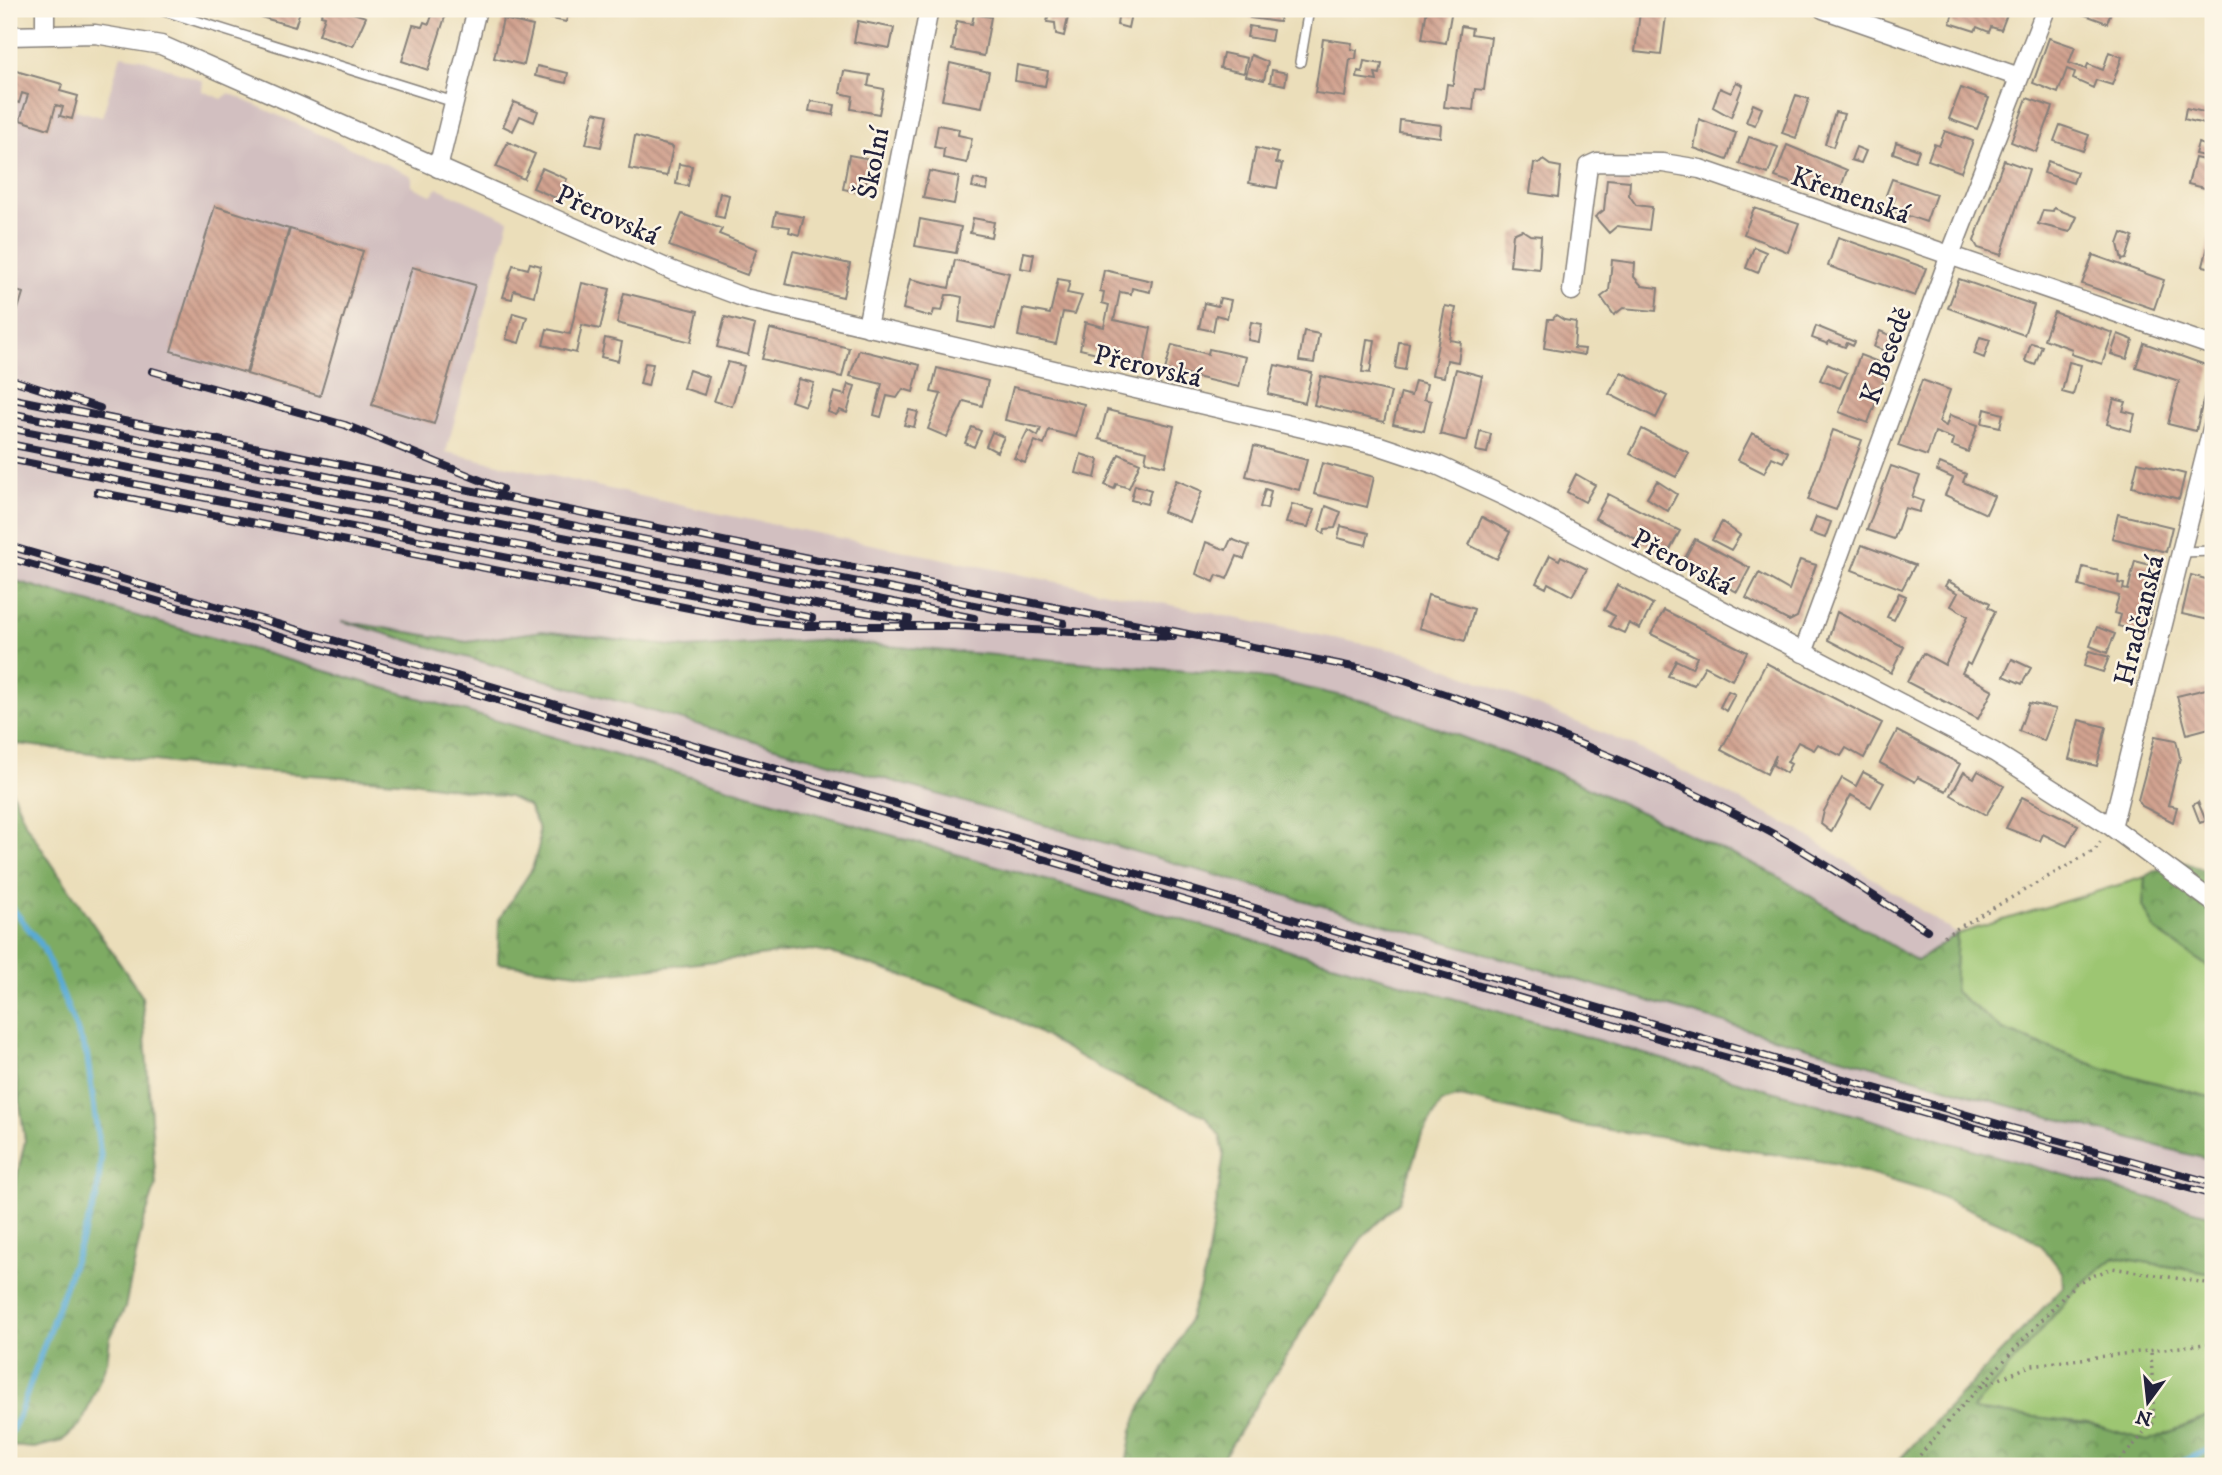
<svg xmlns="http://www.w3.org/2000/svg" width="2222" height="1475" viewBox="0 0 2222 1475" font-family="'IM FELL DW Pica',serif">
<defs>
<pattern id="forest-crowns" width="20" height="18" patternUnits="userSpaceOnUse" patternTransform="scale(1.75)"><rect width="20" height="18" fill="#7eab64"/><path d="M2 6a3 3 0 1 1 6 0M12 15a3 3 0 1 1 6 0" fill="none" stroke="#678b54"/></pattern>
<pattern id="building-back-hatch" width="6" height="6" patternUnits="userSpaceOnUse" patternTransform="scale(1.75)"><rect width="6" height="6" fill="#d2a390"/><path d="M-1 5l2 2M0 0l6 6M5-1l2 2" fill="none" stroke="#aa8477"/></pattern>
</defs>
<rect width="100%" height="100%" fill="#fcf5e5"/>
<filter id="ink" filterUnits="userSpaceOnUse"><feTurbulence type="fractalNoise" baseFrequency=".0143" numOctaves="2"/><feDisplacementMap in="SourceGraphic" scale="14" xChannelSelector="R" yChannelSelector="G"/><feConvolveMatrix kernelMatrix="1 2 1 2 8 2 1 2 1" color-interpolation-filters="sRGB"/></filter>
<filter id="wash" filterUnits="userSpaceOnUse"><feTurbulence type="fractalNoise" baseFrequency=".00686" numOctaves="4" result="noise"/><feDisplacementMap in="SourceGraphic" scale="28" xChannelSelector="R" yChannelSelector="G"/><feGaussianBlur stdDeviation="1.57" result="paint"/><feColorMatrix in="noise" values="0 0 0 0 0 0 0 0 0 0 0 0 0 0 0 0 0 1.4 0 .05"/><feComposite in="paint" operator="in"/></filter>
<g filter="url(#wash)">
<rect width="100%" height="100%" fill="#ebdeba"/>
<path fill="#d2bfc0" d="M121 55 140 58 203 81 202 91 222 99 229 93 412 176V186L431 195 438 188 509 220 446 452 702 510 1413 654 1636 747 1802 832 1957 934 1917 961 1771 873 1552 771 1372 703 1259 677 815 640 687 648 542 631 467 642 350 623 2017 1108 2213 1161V1215L2003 1158 9 579V69L62 84 61 91 78 96 75 110 102 117Z"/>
<path fill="#9dc672" stroke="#607456" stroke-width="2" d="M2145 877 2143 906 2156 931 2213 970V1098L2102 1068 2003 1030 1954 991 1957 934Z
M2115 1257 2213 1274V1415L2147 1441 2088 1423 1971 1411 2078 1287Z"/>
<path fill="url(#forest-crowns)" stroke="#506650" stroke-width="2" d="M9 579 2003 1158 2213 1215V1274L2115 1257 2078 1287 1972 1410 2088 1423 2147 1441 2213 1415V1466H1893L2063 1287 2062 1272 2042 1246 2020 1231 1930 1192 1833 1163 1583 1126 1460 1097 1442 1102 1421 1137 1400 1201 1362 1238 1339 1271 1218 1466H1126L1132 1430 1142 1405 1154 1389 1189 1320 1205 1272 1221 1174 1224 1153 1220 1136 1205 1116 1105 1071 1006 1014 940 988 842 956 811 950 594 975 498 963 499 919 532 869 539 845 538 826 528 806 509 797 412 782 211 768 18 744 9 752Z
M342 621 467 642 542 631 687 648 815 640 1259 677 1372 703 1552 771 1772 873 1917 961 1957 934 1954 991 2003 1030 2102 1068 2213 1098V1161L2017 1108Z
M9 785 26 824 46 855 142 996 156 1185 142 1227 125 1308 110 1338 107 1362 82 1423 62 1441 34 1448 9 1446V1212L25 1141 14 1060 9 1048Z
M2176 859 2213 874V970L2156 931 2143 906 2145 877Z"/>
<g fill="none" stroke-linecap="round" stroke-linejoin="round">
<path stroke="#59aad4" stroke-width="6" d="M9 904 43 947 87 1055 101 1159 97 1196 19 1416 9 1436
M2174 1466 2213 1448"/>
</g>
<g id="blocks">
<path fill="url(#building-back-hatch)" d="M247 9H306L305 12 300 11 295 27 261 17 262 14Z
M323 9H340L366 17 353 46 319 35 325 16 321 15Z
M550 9H569L566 22 548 18Z
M1119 9H1132L1128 28 1117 25Z
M1252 9H1281L1279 22 1250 18Z
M1427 9H1452L1446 43 1422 39Z
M1954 9H2009L2001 30 1991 27 1989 32 1977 27 1975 31 1950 23Z
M2069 9H2112L2107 23Z
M434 10 446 14 428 70 402 61 413 25 422 27 424 22 429 24Z
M1640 12 1666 16 1661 55 1635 52Z
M1049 13 1068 17 1064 36 1056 34 1055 23 1047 22Z
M974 14 991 17 984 56 952 50 957 21 972 24Z
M503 19 533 26 524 65 494 58Z
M858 21 894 28 890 48 854 42Z
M1249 26 1273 30 1271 41 1247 37Z
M1461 26 1472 28 1471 34 1491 37 1484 90 1475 89 1473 110 1444 107 1447 84 1453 85Z
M2049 38 2075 47 2069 63 2086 69 2088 64 2103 70 2109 52 2122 57 2112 85 2096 80 2093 88 2073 79 2075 72 2067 69 2058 93 2033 83Z
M1323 39 1352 43 1351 49 1357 50 1356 59H1350L1345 97 1315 93Z
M1223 53 1247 58 1244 73 1220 68Z
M1251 55 1268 62 1264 80 1246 76Z
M1364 61 1382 64 1380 74 1375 73 1377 81 1357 78 1358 71 1362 72Z
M950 63 989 72 982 107 942 100Z
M1017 65 1048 71 1045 86 1015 81Z
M537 66 568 73 566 83 535 76Z
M9 69 62 84 60 91 78 96 72 119 60 116 63 107 56 105 49 129 20 120 28 95 22 93 19 103 9 100Z
M1272 70 1287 73 1285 85 1270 82Z
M844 71 870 75 868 86 884 89 879 114 851 109 853 96 840 93Z
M1736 82 1743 85 1731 117 1713 107 1720 88 1731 93Z
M1961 88 1989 98 1977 129 1949 119Z
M1796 95 1809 99 1796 138 1782 133Z
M2027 98 2053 107 2036 152 2011 142Z
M811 101 835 105 833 115 809 111Z
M514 102 538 111 534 122 520 116 513 131 503 126Z
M1753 104 1762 108 1755 125 1746 122Z
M2186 108 2213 114 2212 126 2184 119Z
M594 112 608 115 601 147 586 144Z
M1835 112 1844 114 1833 147 1825 144Z
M1699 119 1736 133 1727 160 1694 148Z
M1400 120 1441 125 1440 137 1399 132Z
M938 125 959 129 958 135 972 138 967 163 943 158 944 149 934 147Z
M2060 125 2089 135 2083 151 2054 141Z
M1945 131 1973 141 1961 172 1928 160 1934 144 1939 146Z
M635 136 673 147 667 176 629 169Z
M1749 137 1778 147 1768 174 1739 164Z
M508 142 535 154 524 179 496 167Z
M1896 142 1919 150 1915 161 1893 153Z
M2198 143 2213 148 2212 158 2195 154Z
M1787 145 1847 170 1837 199 1775 177Z
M1856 147 1866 151 1861 163 1851 160Z
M1256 148 1278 153 1276 163 1282 164 1277 188 1249 183Z
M849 155 871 159 864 193 843 189Z
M2195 158 2213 162V190L2188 184Z
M1543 160 1550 165 1561 167 1558 197 1530 193 1534 163 1539 164Z
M2004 160 2029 169 2001 255 1978 248 1974 241Z
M2048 161 2077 172 2073 183 2044 173Z
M679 164 692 166 688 186 676 184Z
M542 168 567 179 558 199 533 188Z
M929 171 959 177 954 204 923 198Z
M974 179 988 182 987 190 972 187Z
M1607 179 1630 181 1629 195 1636 205 1652 207 1649 230 1617 226 1609 233 1595 217 1604 210Z
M1892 179 1936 194 1926 222 1891 210 1895 198 1886 195Z
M720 193 729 195 724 218 715 216Z
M215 206 289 229 246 373 171 351Z
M1754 208 1799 223 1788 252 1744 234Z
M2054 208 2077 217 2070 232 2038 224 2043 210 2053 211Z
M776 212 804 217 799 235 789 232 790 227 773 225Z
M682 214 722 229 719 234 757 249 747 275 669 246Z
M973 218 994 222 991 237 970 233Z
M920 219 961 227 956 253 915 246Z
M2213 227V268L2203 266Z
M290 229 363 251 320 396 247 374Z
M1522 230 1530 235 1541 236 1539 269 1510 266 1513 234Z
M2122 233 2133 237 2126 259 2122 260 2118 244Z
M1838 237 1926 268 1915 296 1828 266Z
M1754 247 1766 252 1758 273 1746 268Z
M793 251 850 264 843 297 785 284Z
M1024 252 1034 254 1031 270 1021 268Z
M2093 255 2164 280 2154 309 2082 284Z
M955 260 1009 273 995 329 959 322 962 297 953 295H946L942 311 934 310 932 317 903 309 910 279 949 288Z
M1612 260 1635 263 1634 277 1642 286 1658 288 1656 311 1623 308 1614 315 1601 297 1609 291Z
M530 263 541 266 534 296 514 290 512 299 503 297 513 265 528 269Z
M412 267 475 285 434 424 372 405Z
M1104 270 1152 281 1150 292 1132 288 1131 294 1120 292 1114 320 1151 328 1144 364 1080 349 1085 322 1104 327 1109 305 1102 303 1104 292 1100 291Z
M1058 279 1070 281 1067 293 1082 296 1075 314 1063 312 1056 344 1018 336 1023 309 1050 314Z
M1959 279 2034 305 2024 335 1948 308Z
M582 283 610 289 600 329 582 325 576 353 543 345 547 329 570 334Z
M9 289 23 293 9 339Z
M624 293 698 311 691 342 617 323Z
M1220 298 1231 300 1227 318 1216 315 1213 331 1199 328 1204 303 1218 306Z
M1445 306 1456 308 1450 340 1461 342 1458 362 1447 360 1444 377 1432 375Z
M2054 312 2113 333 2102 364 2071 354 2072 349 2044 339Z
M513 313 527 317 519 343 506 339Z
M1556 315 1564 320 1576 322 1574 348 1585 349 1584 355 1544 348 1548 319H1553Z
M725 317 755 325 748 355 717 347Z
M1251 322 1262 324 1259 342 1248 340Z
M1816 326 1855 342 1853 346 1847 343 1845 347 1829 341 1828 344 1812 338Z
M770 329 849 348 842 377 762 359Z
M1304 331 1319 334 1314 363 1299 361Z
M1880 331 1899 339 1893 354 1874 347Z
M2118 334 2133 340 2127 359 2111 354Z
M1980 337 1990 340 1984 358 1974 354Z
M605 338 622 342 618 361 601 357Z
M1367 339 1375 340 1370 373 1362 372Z
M1399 342 1409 343 1405 370 1395 368Z
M2031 343 2042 346 2035 365 2025 361Z
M2144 343 2211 367 2196 431 2168 424 2179 381 2136 367Z
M1172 345 1208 354 1209 349 1246 357 1239 387 1165 370Z
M859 350 920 365 913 392 903 389 897 398 887 396 881 417 874 415 882 384 850 376Z
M1860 355 1889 366 1868 423 1839 412Z
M728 362 744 366 732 406 714 401Z
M2069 362 2081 365 2073 395 2062 392Z
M645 363 653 364 648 386 640 384Z
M1827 364 1847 373 1840 388 1820 380Z
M1275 365 1312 373 1305 403 1268 394Z
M937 368 988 381 982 406 964 401 947 437 928 429 941 394 931 392Z
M1456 369 1482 376 1467 441 1440 434Z
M689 370 709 377 704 395 683 388Z
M1621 372 1667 396 1656 418 1609 394Z
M1321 376 1391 392 1384 422 1314 405Z
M799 379 814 383 805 406 791 401Z
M1922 380 1950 390 1939 422 1946 426 1950 415 1978 425 1968 452 1952 446 1954 439 1935 432 1927 456 1898 446Z
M1415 381 1427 384 1424 399 1431 401 1424 431 1393 424 1401 393 1411 396Z
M848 384 855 386 847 413 840 410 836 415 828 412 834 392 845 395Z
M1013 387 1084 404 1076 437 1049 430 1044 445 1035 441 1025 463 1014 458 1028 430 1038 436 1041 428 1005 420Z
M2114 399 2126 402 2123 411 2135 414 2131 431 2107 424Z
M1985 409 2003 414 2000 427 1982 423Z
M909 410 918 412 914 427 904 425Z
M1107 410 1174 426 1165 466 1145 461 1147 451 1099 439Z
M972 427 981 431 974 447 965 443Z
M1642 429 1689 453 1676 477 1630 454Z
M1833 430 1862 440 1836 510 1808 500Z
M1480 431 1491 434 1487 453 1476 451Z
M992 432 1004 437 997 452 986 446Z
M1752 433 1788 452 1783 462 1772 457 1764 473 1738 460Z
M1254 446 1307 460 1299 490 1246 476Z
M1081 454 1099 460 1095 478 1076 473Z
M1119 454 1140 463 1129 488 1116 484 1114 489 1105 485Z
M2138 462 2185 474 2179 499 2132 487Z
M1322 463 1374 477 1367 507 1314 494Z
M1940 463 1966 474 1963 482 1994 496 1986 514 1945 495 1953 478 1937 471Z
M1891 466 1920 476 1912 497 1923 501 1919 512 1905 508 1894 539 1867 530Z
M1576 474 1595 485 1585 502 1567 492Z
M1176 480 1202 491 1190 522 1163 512Z
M1657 481 1677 494 1668 511 1647 498Z
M1135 485 1151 490 1147 504 1131 500Z
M1265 489 1271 491 1267 509 1260 507Z
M1608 494 1680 531 1667 555 1595 518Z
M1292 504 1314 510 1308 527 1286 523Z
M1326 506 1341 512 1335 528 1325 529 1324 534 1319 530Z
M2118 514 2172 527 2166 552 2112 538Z
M1482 517 1510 532 1497 559 1469 545Z
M1816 517 1831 522 1825 538 1810 533Z
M1722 522 1740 535 1731 550 1712 540Z
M1341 526 1369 533 1366 545 1338 538Z
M1231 539 1249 546 1244 559 1237 556 1227 579 1217 575 1214 582 1196 574 1206 542 1226 550Z
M1695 539 1750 568 1737 592 1682 564Z
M1862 545 1915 565 1902 589 1852 570Z
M1550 555 1559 560 1561 556 1587 569 1572 596 1548 583 1546 588 1536 583Z
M1800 560 1816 565 1797 617 1789 621 1746 598 1759 573 1789 590Z
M2135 561 2162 568 2146 633 2118 626 2121 615 2114 613 2119 596 2079 586 2083 567 2119 576 2118 583 2124 584 2123 589 2128 590Z
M2191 575 2213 581 2209 620 2182 614Z
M1948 581 1990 603 1988 607 1995 611 1970 665 1967 663 1962 673 1993 690 1978 719 1907 682 1923 653 1945 665 1968 616 1951 606 1958 593 1945 586Z
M1617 585 1653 604 1640 629 1629 623 1624 633 1609 626 1615 616 1604 610Z
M1899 593 1906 596 1894 620 1887 617Z
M1428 595 1474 609 1465 641 1419 628Z
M1664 610 1747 652 1732 680 1705 666 1694 685 1668 676 1676 660 1692 668 1697 657 1651 634Z
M1837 612 1904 647 1891 673 1828 640Z
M2097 627 2115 634 2107 653 2090 646Z
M2089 651 2109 657 2103 672 2084 666Z
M2012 659 2031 668 2022 684 2004 676Z
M1766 663 1882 723 1864 758 1846 748 1841 756 1818 744 1814 750 1798 742 1787 762 1791 764 1786 773 1773 765 1776 755 1767 774 1721 750Z
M2210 688 2213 727 2187 734 2177 696Z
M1728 691 1735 694 1726 711 1720 707Z
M2029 703 2056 709 2044 741 2019 731Z
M2079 720 2106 727 2097 766 2069 759Z
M1897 731 1960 764 1946 791 1918 777 1915 782 1880 763Z
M2155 736 2176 740 2180 758 2168 805 2177 807 2173 822 2142 806 2138 800Z
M1978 771 2004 786 1986 815 1951 795 1964 772 1974 778Z
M1863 772 1884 783 1871 807 1851 795 1831 832 1821 824 1824 811 1842 778 1856 786Z
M2022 797 2078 825 2067 846 2043 834 2040 841 2006 828Z
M2198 802 2206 821 2200 823 2193 805Z"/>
</g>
</g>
<g filter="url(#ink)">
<use href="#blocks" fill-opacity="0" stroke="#86807a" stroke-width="2"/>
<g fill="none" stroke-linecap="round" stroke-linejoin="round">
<defs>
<path id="lane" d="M158 9 454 102
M1300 62 1309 9
M2182 552 2213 551"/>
<path id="street" d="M1823 9 2019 77
M45 34V9
M9 36 95 34 161 45 673 271 745 298 1380 446 1437 465 1506 497 1994 752 2112 827 2213 902
M438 168 477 9
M1572 291 1588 166 1597 162 1663 163 1700 169 2213 346
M867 327 929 9
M1803 653 1950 255 2046 9
M2112 827 2213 425"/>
</defs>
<use href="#lane" stroke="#86807a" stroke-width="12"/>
<use href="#street" stroke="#86807a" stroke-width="21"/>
<path stroke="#86807a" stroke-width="3.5" stroke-dasharray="2 5" stroke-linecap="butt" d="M1944 936 2095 850 2100 842
M1981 1387 2032 1365 2213 1343
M1911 1466 1951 1418 2076 1283 2112 1268 2213 1284
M2115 1466 2154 1422 2151 1350"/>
<use href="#lane" stroke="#fff" stroke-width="9"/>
<use href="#street" stroke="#fff" stroke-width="18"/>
<defs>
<path id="rail" d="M152 371 345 425 502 489
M9 379 100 408
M9 398 1373 671C1504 711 1629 759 1751 822 1812 853 1869 894 1927 930
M9 413 1064 623
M9 428 974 618
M9 444 830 607 909 619
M9 459 812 618
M97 492 755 621 800 626H954L1173 637
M9 546 2012 1128 2213 1183
M9 558 1661 1039 2213 1195"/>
</defs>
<use href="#rail" stroke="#22223b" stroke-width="8"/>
<use href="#rail" stroke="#fcf5e5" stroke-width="5" stroke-dasharray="16" stroke-linecap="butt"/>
</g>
</g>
<g text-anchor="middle" stroke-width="5" stroke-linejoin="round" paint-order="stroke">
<g font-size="28" fill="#22223b" stroke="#fcf5e5">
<text transform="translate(872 163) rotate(-79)" y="10">Školní</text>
<text transform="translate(1851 194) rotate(19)" y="10">Křemenská</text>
<text transform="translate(608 214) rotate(24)" y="10">Přerovská</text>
<text transform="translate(1885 355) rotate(-70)" y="10">K Besedě</text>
<text transform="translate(1148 365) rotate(13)" y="10">Přerovská</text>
<text transform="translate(1683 561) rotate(28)" y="10">Přerovská</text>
<text transform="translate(2138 620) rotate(-76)" y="10">Hradčanská</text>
</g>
</g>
<rect width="2222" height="1475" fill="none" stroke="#fcf5e5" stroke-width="35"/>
<g transform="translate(2148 1402) rotate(195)" stroke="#fcf5e5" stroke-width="5" paint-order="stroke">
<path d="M0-5L12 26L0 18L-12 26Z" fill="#22223b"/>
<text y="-10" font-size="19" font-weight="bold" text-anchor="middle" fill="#22223b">N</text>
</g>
</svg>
